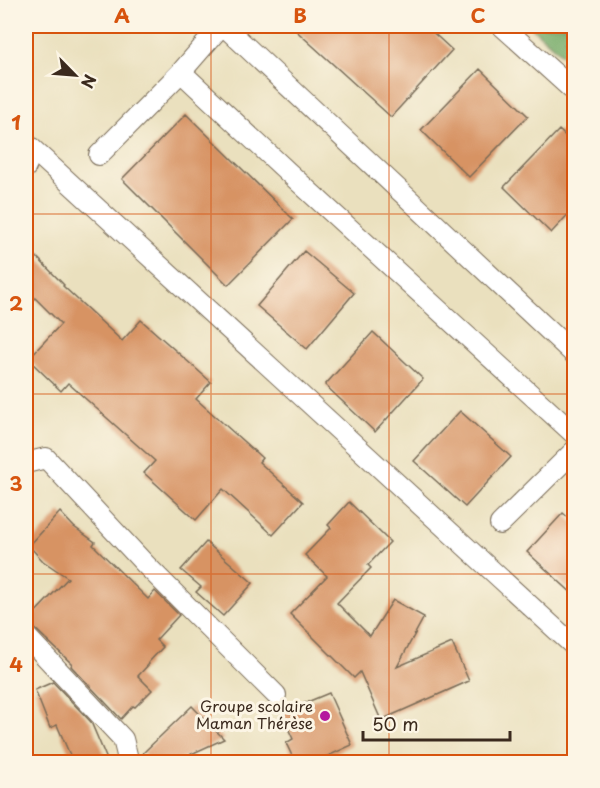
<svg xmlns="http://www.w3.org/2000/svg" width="600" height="788" viewBox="0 0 600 788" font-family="'Playpen Sans',sans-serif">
<defs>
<pattern id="forest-firs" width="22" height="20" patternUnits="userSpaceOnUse" patternTransform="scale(1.5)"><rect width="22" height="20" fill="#75aa67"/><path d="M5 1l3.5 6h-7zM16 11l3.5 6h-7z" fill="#618b54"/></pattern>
</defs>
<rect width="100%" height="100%" fill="#fcf5e5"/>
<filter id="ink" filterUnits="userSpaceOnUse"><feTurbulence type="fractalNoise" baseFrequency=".0167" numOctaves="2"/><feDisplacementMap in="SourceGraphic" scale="12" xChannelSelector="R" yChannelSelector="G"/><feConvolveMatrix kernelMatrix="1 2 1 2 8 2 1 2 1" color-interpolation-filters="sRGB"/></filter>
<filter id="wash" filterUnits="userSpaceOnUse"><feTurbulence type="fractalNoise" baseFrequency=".008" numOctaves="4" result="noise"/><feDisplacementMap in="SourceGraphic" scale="24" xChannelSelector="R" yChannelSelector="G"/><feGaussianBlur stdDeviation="1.35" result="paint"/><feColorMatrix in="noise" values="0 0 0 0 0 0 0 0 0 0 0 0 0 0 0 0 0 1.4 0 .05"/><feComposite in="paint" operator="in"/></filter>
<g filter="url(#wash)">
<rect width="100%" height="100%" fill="#eae0be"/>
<path fill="url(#forest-firs)" stroke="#586a42" stroke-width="1.5" d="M530 26H574V65Z"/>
<g id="blocks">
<path fill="#d79363" d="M291 26H426L452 50 391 117Z
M480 69 528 116 469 177 421 130Z
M186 114 293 219 228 285 122 179Z
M559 130 574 144V208L551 233 504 187Z
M26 246 64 285 63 286 122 341 141 320 211 382 196 399 262 458 259 462 303 502 273 535 223 489 196 520 144 473 155 461 68 383 61 391 28 359 61 324 26 289Z
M304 251 354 293 307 349 257 306Z
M373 332 423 379 375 432 325 385Z
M460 411 511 457 465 507 414 461Z
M349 502 390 542 368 565 371 568 337 603 370 636 393 600 424 617 397 667 452 643 469 681 381 720 360 672 354 678 290 614 327 576 305 555 331 528 328 525Z
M60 512 74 527 95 542 93 545 148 599 155 591 179 615 156 640 163 647 148 663 149 664 138 676 152 690 135 707 133 706 121 719 71 666 72 664 27 621 68 578 43 561 29 546Z
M563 513 574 523V595L527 552Z
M206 542 253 583 223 616 196 592 201 587 181 570Z
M53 682 91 722 108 762H73L57 725 50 728 35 690Z
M329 693 352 745 315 762H295L286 743 293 739 281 713Z
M192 706 224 739 174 762H150L143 753Z"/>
</g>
</g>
<g filter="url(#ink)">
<use href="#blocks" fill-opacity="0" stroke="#786a56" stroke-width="1.5"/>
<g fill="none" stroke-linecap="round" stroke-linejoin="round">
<defs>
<path id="minor" d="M224 26 574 354
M502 26 574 91
M181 72 289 173 574 434
M26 143 574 646
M99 155 181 72 221 26
M26 167 31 149
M26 463 46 458 146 565 276 695
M500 524 574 451
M26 636 123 739 127 755 126 762"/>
</defs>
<use href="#minor" stroke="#786a56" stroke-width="22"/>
<use href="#minor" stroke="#fff" stroke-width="20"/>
</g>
</g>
<path fill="none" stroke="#d7540e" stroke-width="1.5" stroke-opacity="0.55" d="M211 26V762M389 26V762M26 214H574M26 394H574M26 574H574"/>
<circle fill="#b5179e" stroke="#fcf5e5" stroke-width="2" cx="325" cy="716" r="6"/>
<g text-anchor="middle" stroke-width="6" stroke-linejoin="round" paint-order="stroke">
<g font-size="15" fill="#3b2a1e" stroke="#fcf5e5" text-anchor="end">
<text x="313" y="712">Groupe scolaire<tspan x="313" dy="17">Maman Thérèse</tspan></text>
</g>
</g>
<rect width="600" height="788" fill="none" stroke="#fcf5e5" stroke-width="66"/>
<g transform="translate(75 75) rotate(115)" stroke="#fcf5e5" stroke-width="4.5" paint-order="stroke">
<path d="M0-4.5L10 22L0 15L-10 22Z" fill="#3b2a1e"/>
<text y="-9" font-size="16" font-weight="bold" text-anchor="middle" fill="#3b2a1e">N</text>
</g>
<path d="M363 731v9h147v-9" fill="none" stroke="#3b2a1e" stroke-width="3"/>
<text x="372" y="731" font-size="18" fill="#3b2a1e" stroke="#fcf5e5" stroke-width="4.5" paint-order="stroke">50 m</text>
<rect x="33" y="33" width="534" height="722" fill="none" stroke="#d7540e" stroke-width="2"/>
<g font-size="20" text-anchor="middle" font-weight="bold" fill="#d7540e">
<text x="122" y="23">A</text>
<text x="300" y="23">B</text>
<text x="478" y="23">C</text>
<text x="16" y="130">1</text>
<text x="16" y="311">2</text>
<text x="16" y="491">3</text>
<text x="16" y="672">4</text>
</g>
</svg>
